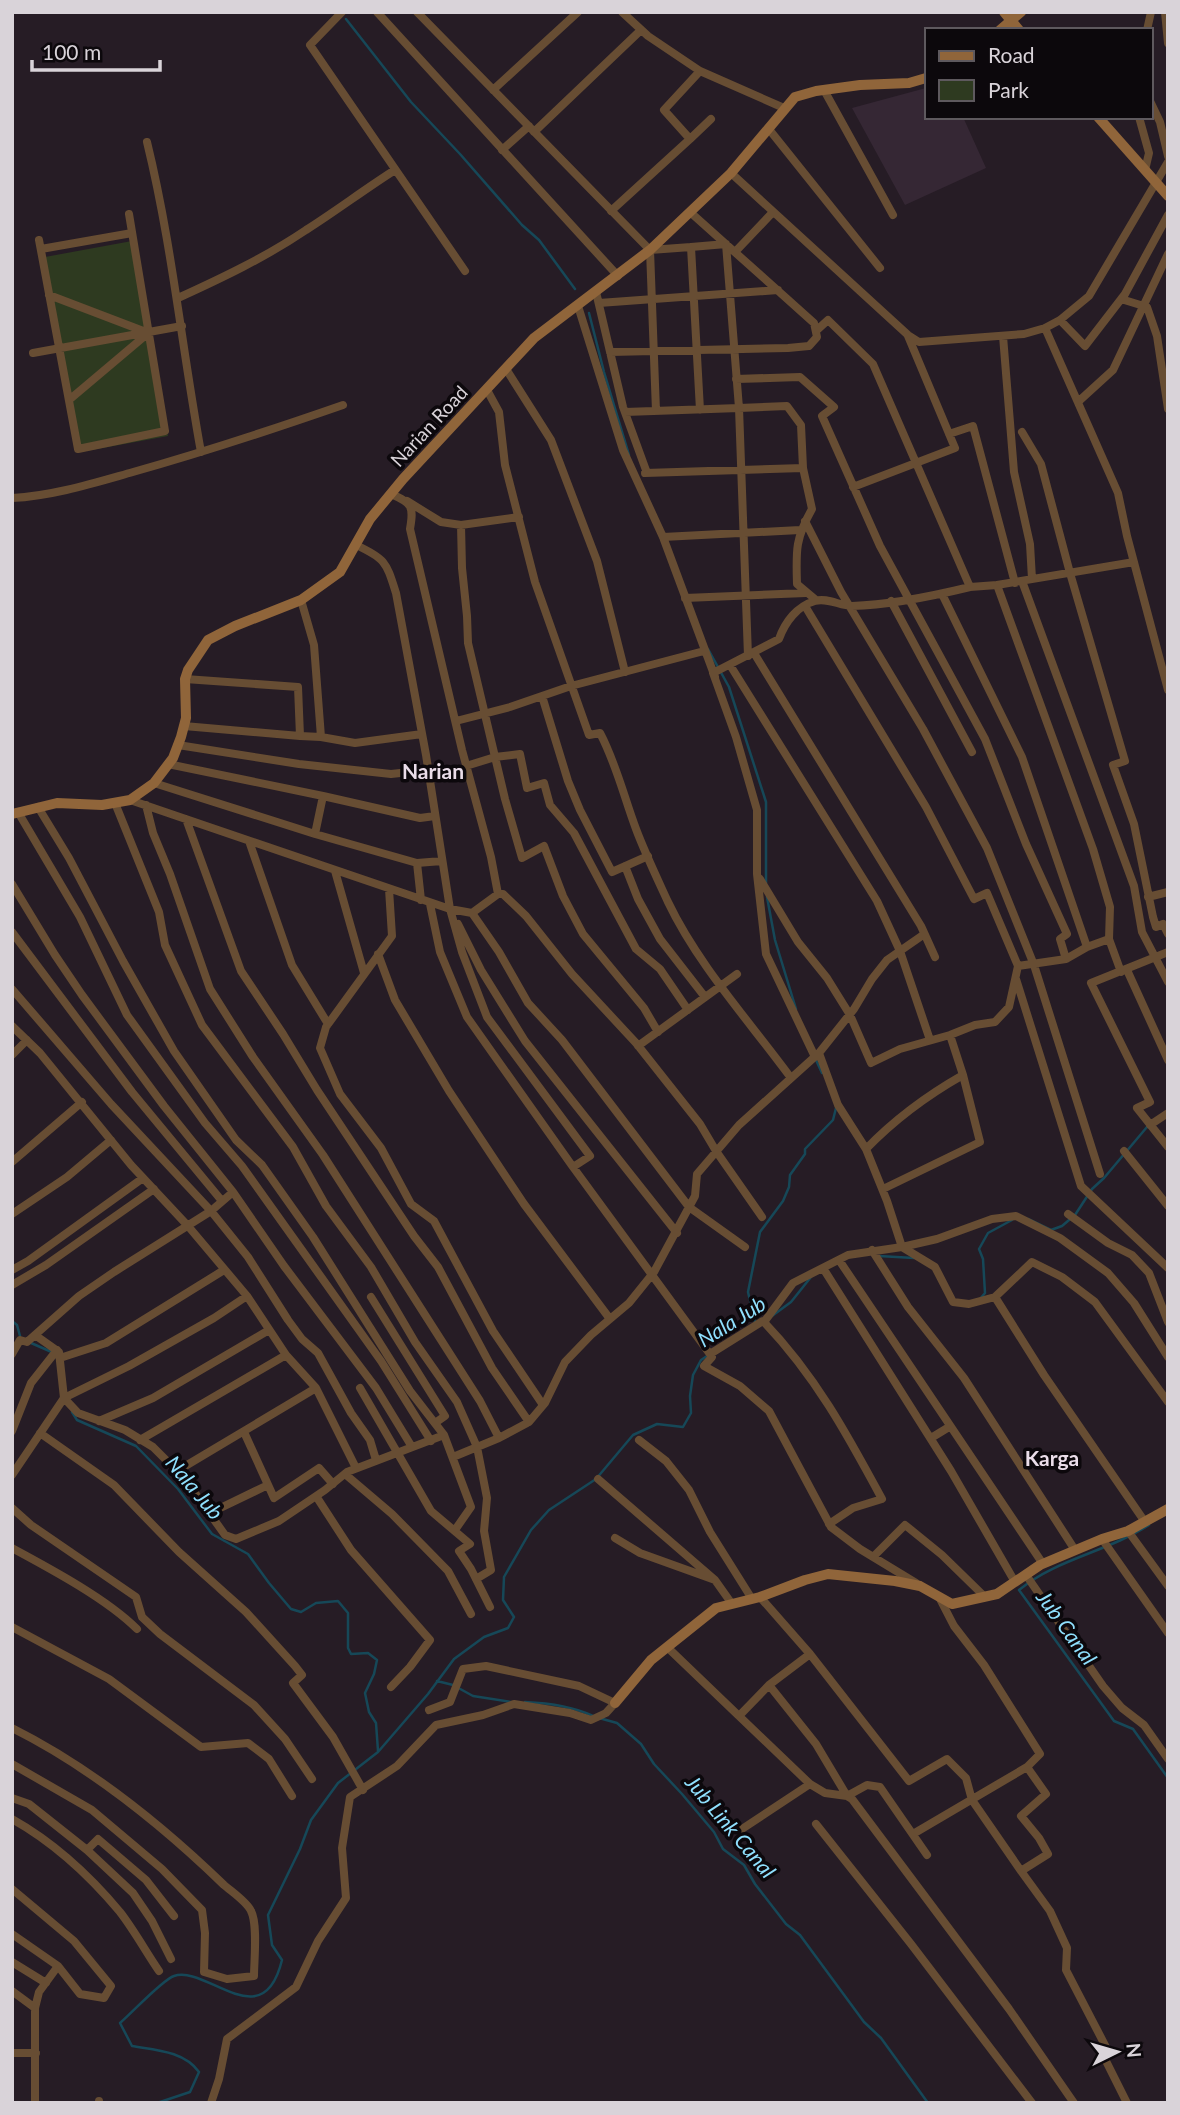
<svg xmlns="http://www.w3.org/2000/svg" width="1180" height="2115" viewBox="0 0 1180 2115" font-family="Lato,sans-serif">
<rect width="100%" height="100%" fill="#261c25"/>
<path fill="#352734" d="M926 88V117H963L986 168 905 205 852 108Z"/>
<path fill="#2e3a20" d="M132 241 168 436 81 452 45 257Z"/>
<g fill="none" stroke-linecap="round" stroke-linejoin="round">
<path stroke="#164858" stroke-width="2.5" d="M346 19 411 102 460 154 522 225 539 240 575 289
M589 313 604 372 629 455
M708 649 729 687 766 802V883
M767 897 775 940 796 1009
M816 1060 822 1073
M1028 1219 1051 1230 1062 1226 1075 1215 1092 1189 1104 1178 1147 1127
M879 1256 914 1258
M980 1299 985 1293 983 1259 979 1249 988 1233 1012 1220
M772 1316 791 1302 811 1277
M12 1321 17 1325 20 1336
M755 1322 748 1292 760 1232 783 1201 789 1187 790 1175 805 1154V1149L833 1120 836 1108
M31 1343 54 1353
M72 1412 77 1420 136 1446 178 1489 212 1534 248 1554 269 1583 291 1609 301 1612 316 1603 338 1601 348 1613V1648L351 1654 368 1653 377 1660 374 1674 365 1693 369 1712 376 1723 378 1751
M1149 1525C1107 1552 1056 1559 1019 1590L1114 1721 1133 1729 1168 1778
M437 1681 453 1685 473 1696 511 1702
M525 1702C548 1703 572 1706 593 1716
M599 1718 617 1723 641 1744 654 1764 682 1794 714 1832 723 1849 744 1865 755 1884 786 1924 800 1935 864 2022 881 2038 928 2103
M157 2103 190 2092 199 2072C184 2051 155 2050 132 2046L120 2023C132 2013 162 1980 174 1976 207 1965 263 2038 282 1960L272 1945 268 1915 300 1849 311 1820 338 1783 378 1752 428 1694 454 1659 484 1637 508 1628 514 1617 503 1600 504 1577 531 1530 549 1510 596 1479 633 1435 657 1424 683 1427 691 1413 690 1396 693 1375 701 1360 707 1356"/>
<path stroke="#674d33" stroke-width="8" d="M342 12 310 45 465 271
M377 12 618 276
M417 12 650 250 656 411
M622 12 648 36 700 71 784 108
M1165 12 1168 43
M1147 30 1151 12
M493 90 578 12
M824 90 893 215
M1150 101 1160 122 1168 156
M1139 117 1149 153 1145 170
M768 128 880 268
M534 132 641 30
M690 139 711 119
M147 142C172 244 182 349 201 452
M502 150 529 126
M731 173 908 335 919 342 1024 334 1045 328 1060 320 1089 296 1168 162
M611 211 690 139 664 110 700 71
M39 240 78 449 165 431 129 214
M41 249 132 233
M650 250 691 247
M735 252 773 212
M596 292 623 407 647 473
M49 295 146 332
M178 298C222 278 266 257 306 230 336 211 365 189 395 170
M1121 299 1147 307 1157 336 1168 409
M599 303 778 290
M578 306 623 450 663 537 715 677
M1060 320 1085 346 1125 294 1168 215
M1045 328 1118 493 1127 536 1168 690
M1003 336 1014 472 1030 544 1032 579
M610 352 788 348 809 346 817 337 814 323 690 212
M33 353 182 326
M506 369 551 440 597 561 625 672
M736 379 800 377 834 407 822 416 880 546 985 739 1026 844 1067 934 1060 939 1066 959
M487 390 499 412 505 465 535 582 589 735 600 733C616 763 624 797 636 829 645 853 657 878 668 902 698 965 750 1022 791 1078
M69 400 146 335
M1079 401 1113 370 1168 254
M700 410 691 247 726 244 739 408 787 406 801 425 803 468 812 509C795 539 796 551 797 584L816 600
M625 412 739 408 748 656
M1022 432 1041 464 1070 573 1125 761 1113 765 1134 824 1153 917 1156 927 1163 924 1168 934
M949 434 973 426 1015 583
M645 473 803 468
M853 487 955 448 908 336
M391 494C412 503 414 506 410 529L462 750 491 857 498 894
M12 498C53 496 94 483 133 472 204 452 274 429 343 405
M407 501 441 522 461 525 519 517
M805 521 841 592 923 729 987 848 1034 965 1100 1174
M461 525 462 568 467 616 468 643 505 799 522 858 544 846 563 896 583 934 644 1008 658 1032
M663 537 800 530
M356 545C386 559 386 562 396 593L426 755 450 909 462 952 487 1017 590 1156 573 1167 467 1017 440 952 430 904
M1022 581 1134 886 1142 932 1168 982
M997 585 1134 562
M942 594 1022 757 1087 947
M685 598 806 593
M891 601 972 752
M805 606 926 807 974 899 987 893 1018 966
M754 653 921 926 935 957
M730 665 877 901 900 951 930 1040
M542 696 568 781 580 810 612 872 648 856
M456 721 510 707 571 686 704 651
M184 726 300 736 298 687 185 679
M300 736 321 737 314 645 301 600
M321 737 355 743 422 734
M178 745 299 764 391 774 428 770
M466 766 495 757 520 754 527 788 544 783 550 805 574 833 636 949 660 969 688 1010
M154 783 315 834 323 796 168 764
M323 796 420 818 435 816
M130 800 450 909 472 913 498 894H503L526 916 572 974 636 1043 700 1124 716 1151 762 1217
M115 803 159 912 165 945 202 1025 293 1147 326 1206 371 1267 415 1342 457 1402 477 1447 487 1498 484 1531 491 1570 476 1579
M146 805 153 833 170 874 210 989 253 1057 323 1155 480 1401 499 1438
M38 807 69 858 123 961 174 1051 236 1140 262 1165 313 1237 410 1391 444 1435 471 1507 455 1530
M18 812 80 917 127 1015 205 1123 242 1166 381 1361 431 1441
M186 819 241 971 283 1034 317 1090 414 1236 438 1267 492 1368 529 1422
M315 834 417 863 421 900
M249 841 292 965 328 1024
M417 863 442 861
M625 866 638 899 660 939 705 997
M335 871 364 973
M760 879 798 942 827 978 850 1015 871 1063 900 1049 950 1035 975 1025 995 1022 1009 1007 1018 966 1066 959 1087 947 1109 939 1110 907 1093 849 997 585 970 587
M12 884 55 955 82 995 164 1106 233 1192 284 1266 376 1388 412 1447
M389 889 392 936 326 1027 320 1048 340 1094 381 1148 411 1204 434 1221 493 1331 543 1405
M1148 897 1168 892
M472 913 499 952 528 1003 562 1040 689 1207 745 1247
M458 924 481 970 525 1041 677 1233
M12 932 132 1092 222 1201
M1109 939 1121 972
M1168 952 1091 983 1150 1102 1137 1108 1168 1147
M378 954 395 1000 449 1091 524 1204 610 1319
M1127 970 1168 1060
M1016 979 1081 1186 1168 1268
M12 989 111 1104 211 1211 248 1257 288 1320 302 1339 318 1353 351 1413 370 1440 376 1460
M12 1026 40 1053 131 1165 188 1226 247 1296 286 1355 316 1388 356 1468
M950 1035 963 1075C926 1096 895 1119 866 1149L887 1201 902 1247 937 1239 992 1219 1016 1216 1060 1238 1108 1273 1134 1303 1168 1357
M638 1046 737 974
M819 1053 838 1105 866 1149
M12 1055 27 1040
M815 1057 766 954 757 874V810L736 737 713 673 779 639C785 622 797 606 815 601 827 597 840 606 852 606 891 605 933 596 970 587L873 364 828 320 817 330
M1150 1125 1168 1113
M1124 1151 1168 1206
M12 1162 82 1102
M573 1167 712 1357 704 1366 740 1386 769 1411 831 1527 860 1549 916 1583
M883 1189 980 1142 963 1075
M12 1214 67 1177 111 1140
M1068 1214 1108 1243 1132 1255 1149 1273 1168 1322
M872 1250 908 1307 964 1378 1075 1550
M839 1260 1043 1564
M823 1268 951 1471 1015 1582
M12 1270 28 1261 143 1178
M12 1285 46 1265 154 1189
M371 1297 445 1416 435 1423
M995 1297 1032 1262 1062 1277 1095 1302 1168 1402
M764 1322 793 1283 848 1255 902 1247 935 1267 953 1302 969 1304 995 1297 1044 1375 1145 1522
M35 1335 59 1352 64 1398 78 1413 125 1430 153 1447 185 1479 225 1535 236 1539 279 1521 325 1490 347 1472 444 1435
M12 1354 20 1340 27 1342 79 1296 114 1272 211 1211 233 1192
M710 1354 763 1321C815 1375 847 1434 882 1499L853 1508 829 1524
M60 1358 106 1343 224 1270
M360 1388 431 1511 470 1544 459 1551 471 1569 490 1607
M99 1421 153 1398 269 1330
M12 1431 31 1383 57 1350
M244 1432 274 1498 319 1468 333 1484
M40 1433 114 1485 179 1552 246 1612 295 1666 302 1675 293 1683 333 1737 363 1790
M931 1438 949 1427
M140 1440 286 1355
M639 1440 666 1461 689 1490 710 1532 752 1599
M453 1457 499 1438 529 1422 545 1403 565 1362 591 1335 629 1303 654 1272 695 1196 697 1174 739 1125 819 1053 854 1009 872 979 887 960 923 935
M177 1471 316 1388
M345 1474 392 1514 448 1571 471 1614
M12 1475 64 1398 129 1366 214 1318 247 1296
M598 1479 715 1580
M316 1496 351 1550 430 1640 410 1667 391 1687
M12 1508 31 1525 136 1597 142 1617 160 1634 254 1705 285 1739 312 1779
M210 1513 268 1485
M1128 1531 1168 1586
M615 1538 640 1553 715 1580 732 1604
M1102 1539 1168 1633
M12 1548C51 1569 107 1599 137 1629
M873 1557 905 1525 942 1555 985 1597
M1026 1575 1103 1686 1122 1708 1144 1725 1168 1759
M939 1597 954 1626 984 1665 1040 1754 1027 1767 1046 1794 1021 1816 1039 1838 1048 1854 1021 1871 1050 1911 1067 1948 1066 1970 1108 2051 1103 2055 1127 2103
M12 1627 109 1679 201 1747 248 1743 269 1759 292 1796
M667 1647 810 1784 825 1793 847 1796 852 1799 1009 2009 1074 2103
M810 1654 909 1781 947 1759 966 1778 972 1800 1021 1871
M769 1685 816 1744 847 1796 867 1785 880 1787 927 1855
M739 1716 769 1685 810 1654 760 1597
M12 1728C88 1766 163 1826 224 1885 232 1892 247 1902 251 1911 258 1924 254 1961 254 1976L227 1979 204 1972 205 1933 202 1910 162 1869 92 1810 12 1764
M12 1798 29 1804 87 1850 133 1893 152 1921 171 1959
M12 1819C53 1842 90 1876 120 1912 134 1930 146 1952 159 1971
M816 1824 911 1944 1032 2103
M742 1829 810 1784
M913 1834 1027 1767
M87 1850 98 1839 146 1880 174 1916
M12 1889 74 1941 111 1986 104 1998 80 1994 58 1966 39 1992 35 2008V2103
M12 1934 58 1966
M12 1962 46 1983
M12 1991 35 2008
M12 2053H36
M99 2103V2101
M211 2103 219 2079 227 2039 296 1987 318 1941 346 1898 342 1848 350 1797 397 1766 436 1725 483 1715 514 1704 570 1713 591 1720 606 1713 615 1703 579 1686 486 1666 463 1669 450 1702 429 1710"/>
<path stroke="#90653a" stroke-width="10" d="M1004 12 1019 30
M1000 30 1021 12
M1098 117 1168 196
M12 814 57 803 102 805 130 800 154 783 173 758 181 737 186 718 185 679 188 670 208 640 235 626 301 600 340 572 370 519 403 479 534 338 650 250 731 173 795 97 816 91 860 85 909 83 926 78
M615 1703 651 1660 716 1608 760 1597 805 1580 828 1574 895 1581 920 1586 952 1604 997 1594 1040 1565 1102 1539 1128 1531 1168 1509"/>
</g>
<g text-anchor="middle" stroke-width="7" stroke-linejoin="round" paint-order="stroke">
<g font-size="19" fill="#d9d3d9" stroke="#0c080c">
<text transform="translate(429 426) rotate(-47)" y="7">Narian Road</text>
</g>
<g font-size="21" font-weight="bold" fill="#eadde9" stroke="#0c080c">
<text x="433" y="779">Narian</text>
<text x="1052" y="1466">Karga</text>
</g>
<g font-size="21" font-style="italic" fill="#8fdffd" stroke="#0c080c">
<text transform="translate(732 1322) rotate(-32)" y="7">Nala Jub</text>
<text transform="translate(194 1488) rotate(50)" y="7">Nala Jub</text>
<text transform="translate(1066 1628) rotate(54)" y="7">Jub Canal</text>
<text transform="translate(730 1827) rotate(50)" y="7">Jub Link Canal</text>
</g>
</g>
<rect width="1180" height="2115" fill="none" stroke="#d9d3d9" stroke-width="28"/>
<rect x="925" y="28" width="228" height="91" fill="#0c080c" stroke="#5e595e" stroke-width="2"/>
<rect x="939" y="51" width="35" height="10" fill="#90653a" stroke="#5e595e" stroke-width="2"/>
<text x="988" y="63" font-size="21" fill="#d9d3d9">Road</text>
<rect x="939" y="80" width="35" height="21" fill="#2e3a20" stroke="#5e595e" stroke-width="2"/>
<text x="988" y="98" font-size="21" fill="#d9d3d9">Park</text>
<g transform="translate(1117 2052) rotate(85)" stroke="#0c080c" stroke-width="5" paint-order="stroke">
<path d="M0-5L12 26L0 18L-12 26Z" fill="#d9d3d9"/>
<text y="-10" font-size="19" font-weight="bold" text-anchor="middle" fill="#d9d3d9">N</text>
</g>
<path d="M32 60v10h128v-10" fill="none" stroke="#d9d3d9" stroke-width="3.5"/>
<text x="42" y="60" font-size="21" fill="#d9d3d9" stroke="#0c080c" stroke-width="5" paint-order="stroke">100 m</text>
</svg>
